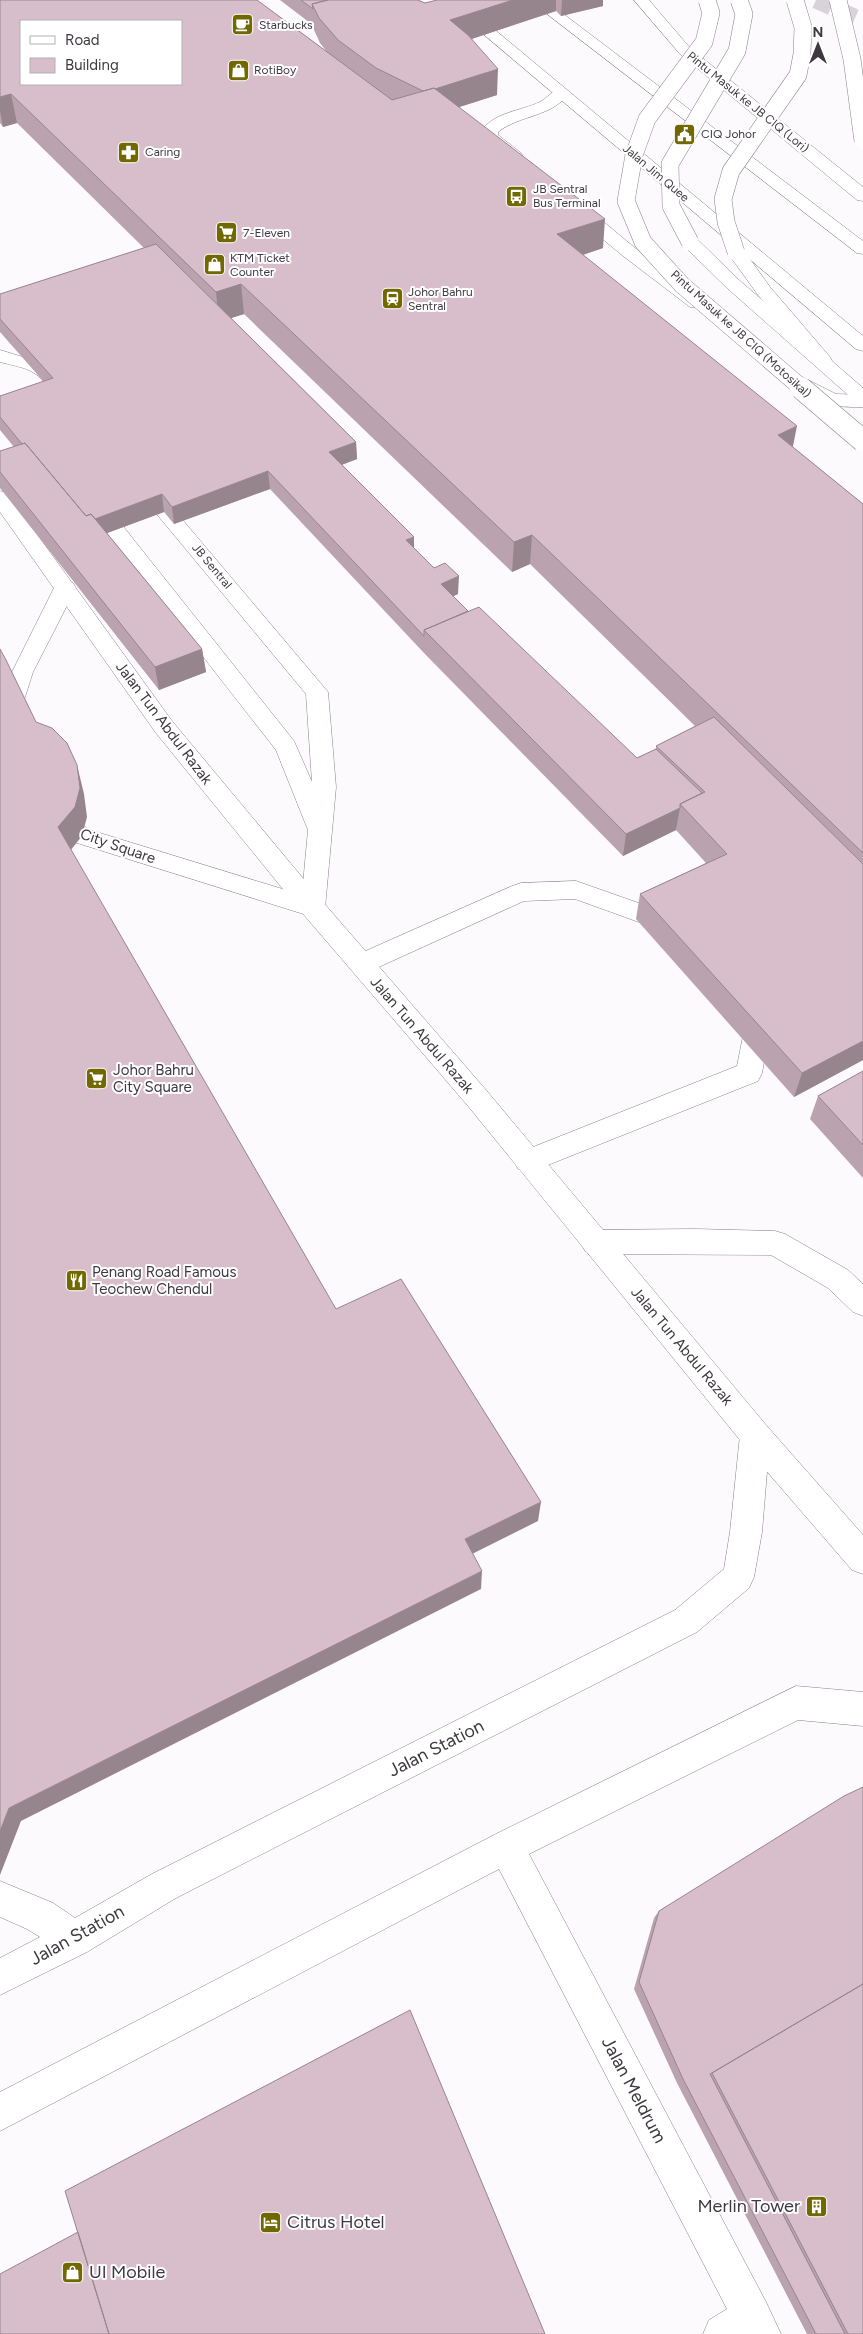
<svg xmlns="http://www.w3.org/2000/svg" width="863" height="2334" viewBox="0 0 863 2334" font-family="Figtree,sans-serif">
<rect width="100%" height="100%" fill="#fdfafe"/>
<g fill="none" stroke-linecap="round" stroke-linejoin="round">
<path stroke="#d7d3d8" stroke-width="17" stroke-dasharray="17 9" stroke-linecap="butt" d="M816 0 863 21"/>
<defs>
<path id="minor" d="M560 89 566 91 568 94C552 117 519 115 498 132V135L521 153 523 157 521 161H509L482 137V130C495 112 521 111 540 102 547 98 552 91 560 89Z
M575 202 581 203 635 248 702 299 705 303 702 307H690L623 256 569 211 566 207 569 203Z
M736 247 742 248 770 287 830 357 832 361 830 365 823 367 816 365 758 295 727 252 730 248Z
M0 350 49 365 68 388 65 392C47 397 47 380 34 373 25 367 11 365 0 362Z
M800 376 836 394 863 395V407C839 408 805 404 790 382L793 378Z
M152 490 159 492 328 692 336 787 325 908 322 915 313 917 74 842 51 826 42 812 46 806 54 803 62 806 67 814 90 830 302 895 308 830 276 750 108 535 83 506 80 502 83 498C101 493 111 513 122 525L294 741 312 782 306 694 145 500 142 496 145 492Z
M65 581 73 583 76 588 33 672 16 725 8 727 0 725V701L3 690 54 588 57 583Z
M576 881 681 918 684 925 681 932 672 934 575 899 524 901 370 971 361 974 352 971 348 964 352 957 512 886 521 883Z
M749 1008 758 1011 770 1029 762 1073 758 1081 538 1169 528 1172 518 1169 514 1161 518 1153 737 1066 744 1031 736 1018 740 1011Z
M695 1229 775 1231 785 1234 848 1270 863 1284V1316L853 1312 828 1288 771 1255 595 1254 585 1251 581 1242 585 1233 595 1230Z
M755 1421 766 1425 770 1435 762 1532 754 1577 749 1588 697 1632 176 1898 87 1952 0 1995V1958L40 1937 27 1929 0 1917V1881L53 1903 75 1918 152 1874 675 1610 724 1569 730 1532 740 1435 744 1425Z
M796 1686 863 1692V1726L798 1720 529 1854 766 2302 781 2334H703L709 2320 727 2309 499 1869 0 2131V2092L494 1835Z"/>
<path id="major" d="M443 0H459L863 336V351L856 349Z
M529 0H545L863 241V254L857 253Z
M0 491 7 493 172 721 322 901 486 1090 766 1425 863 1535V1574L852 1570 744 1445 468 1106 304 915 156 733 0 512Z"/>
<path id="highway" d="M634 0H649L690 48 863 187V201L857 200 680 54Z
M690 237 696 238 739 280 863 388V404L856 402 727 288 684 246 681 242 684 238Z"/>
</defs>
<use href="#minor" stroke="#8c7d90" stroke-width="1"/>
<use href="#major" stroke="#8c7d90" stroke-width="1"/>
<use href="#highway" stroke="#8c7d90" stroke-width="1"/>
<use href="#minor" fill="#fff" fill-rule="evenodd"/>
<use href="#major" fill="#fff" fill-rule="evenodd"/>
<use href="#highway" fill="#fff" fill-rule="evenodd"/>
<defs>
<path id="minor-bridge" d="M838 0 852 59 863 141
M736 252 726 222 723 199 731 171 798 75 802 54 803 27 795 0"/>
<path id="highway-bridge-far1" d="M707 0 711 13 704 42 647 119 634 155 626 201 643 242 682 285 803 389
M690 242 671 206 670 164 737 51 744 14 739 0"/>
<path id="highway-bridge" d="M801 388 863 441"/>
</defs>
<use href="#minor-bridge" stroke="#8c7d90" stroke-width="18" stroke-linecap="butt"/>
<use href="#highway-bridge-far1" stroke="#8c7d90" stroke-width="18" stroke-linecap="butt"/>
<use href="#highway-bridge" stroke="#8c7d90" stroke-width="23" stroke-linecap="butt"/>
<use href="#minor-bridge" stroke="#fff" stroke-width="17"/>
<use href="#highway-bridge-far1" stroke="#fff" stroke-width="17"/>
<use href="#highway-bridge" stroke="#fff" stroke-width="22"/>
</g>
<path fill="#baa3ae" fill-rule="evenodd" d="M0 0 265 6 327 52 320 43 314 30V26L280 0H418L425 3 437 0H603V6L561 16 556 11 472 39 497 95 459 107 603 248 583 255 793 447 863 504V1060L794 1097 636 919 640 894 706 863 676 830 623 856 424 653 270 489 174 524 164 512 107 533 202 649 206 672 159 690 0 488V451L14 447 0 430V396L44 382 0 332V294L144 248 17 123 3 127 0 123ZM244 314 512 572 530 564 695 726 656 746V749L637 758 468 611 453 596 458 594 414 548V537L342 465 357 459 356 442 231 318Z
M863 1071V1178L810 1119 818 1096Z
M659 1911 863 2334H807L677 2083 634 1989 654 1918Z"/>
<path fill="#97858d" d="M513 0H556V11L450 46V20Z
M562 0H603V6L561 16Z
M498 69 497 95 425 118V92Z
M11 94 17 123 3 127 0 111V97Z
M605 219 603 248 555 264 557 234Z
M241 284 244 314 219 322 216 292Z
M797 426 791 456 778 435Z
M356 442 357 459 330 469 329 452Z
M268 471 270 489 174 524 172 507Z
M162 494 164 512 91 539 87 522Z
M532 535 530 564 512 572 514 542Z
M414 537V555L406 540Z
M459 576 458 594 441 602V584Z
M202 649 206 672 159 690 155 667Z
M77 765 84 794 87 817 82 836 66 856 58 827Z
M680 808 676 830 623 856 626 834Z
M863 1041V1060L794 1097 802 1073Z
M541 1502 538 1521 464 1558 465 1539Z
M482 1571 481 1589 21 1821 0 1875V1831L9 1808Z"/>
<path fill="#d8beca" stroke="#97858d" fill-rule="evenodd" d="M0 0H257L392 100 434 88 605 219 557 234 797 426 778 435 863 504V853L532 535 514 542 241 284 216 292 11 94 0 97ZM21 21H181V84H21Z
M301 0H328L312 4 313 9Z
M328 0H418L425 3 437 0H513L450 20 468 35 498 69 435 89 434 88 423 91 376 68 338 40 319 18 312 4Z
M156 244 356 442 329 452 414 537 406 540 434 568 445 563 459 576 441 584 468 611 424 630V636L268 471 172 507 162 494 95 519 91 514 86 516 25 443 22 444 0 417V396L53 378 0 319V294Z
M25 443 86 516 91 514 202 649 155 667 0 472V451Z
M479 607 637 758 656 749 702 793 680 804V808L626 834 424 630Z
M0 649 6 660 36 722 52 728 67 743 77 765 80 788 75 807 58 827 336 1309 401 1279 541 1502 465 1539 482 1571 9 1808 0 1831Z
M714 717 863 864V1041L802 1073 640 894 727 854 680 804 705 792 656 746Z
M863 1071V1145L818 1096Z
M863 1787V1984L710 2074 845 2334H816L683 2079 639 1982 659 1911 844 1796Z
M863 1984V2334H848L712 2073Z
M410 2010 545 2334H109L65 2191Z
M78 2232 109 2334H0V2274Z"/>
<defs>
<symbol id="cafe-square" viewBox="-11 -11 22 22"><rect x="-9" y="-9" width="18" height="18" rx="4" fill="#716800" stroke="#fff"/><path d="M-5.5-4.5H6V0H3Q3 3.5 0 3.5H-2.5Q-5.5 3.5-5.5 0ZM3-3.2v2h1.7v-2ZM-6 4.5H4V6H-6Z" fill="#fff"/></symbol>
<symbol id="shop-square" viewBox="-11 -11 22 22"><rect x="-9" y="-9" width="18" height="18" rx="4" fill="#716800" stroke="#fff"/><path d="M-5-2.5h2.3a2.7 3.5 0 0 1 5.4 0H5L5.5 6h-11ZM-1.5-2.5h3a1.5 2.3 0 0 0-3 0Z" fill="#fff"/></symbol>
<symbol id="civic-square" viewBox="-11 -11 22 22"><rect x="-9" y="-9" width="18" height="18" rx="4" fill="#716800" stroke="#fff"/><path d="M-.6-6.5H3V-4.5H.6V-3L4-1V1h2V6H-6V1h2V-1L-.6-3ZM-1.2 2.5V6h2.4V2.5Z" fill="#fff"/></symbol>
<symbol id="pharmacy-square" viewBox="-11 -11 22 22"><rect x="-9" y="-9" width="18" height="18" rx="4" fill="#716800" stroke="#fff"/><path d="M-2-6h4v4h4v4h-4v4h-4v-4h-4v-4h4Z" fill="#fff"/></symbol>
<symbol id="bus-square" viewBox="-11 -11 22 22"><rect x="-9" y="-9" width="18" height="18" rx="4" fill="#716800" stroke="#fff"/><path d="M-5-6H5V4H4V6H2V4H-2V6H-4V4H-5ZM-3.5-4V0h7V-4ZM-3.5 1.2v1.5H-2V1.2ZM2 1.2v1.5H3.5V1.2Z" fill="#fff"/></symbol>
<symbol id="supermarket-square" viewBox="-11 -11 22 22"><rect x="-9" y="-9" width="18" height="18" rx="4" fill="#716800" stroke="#fff"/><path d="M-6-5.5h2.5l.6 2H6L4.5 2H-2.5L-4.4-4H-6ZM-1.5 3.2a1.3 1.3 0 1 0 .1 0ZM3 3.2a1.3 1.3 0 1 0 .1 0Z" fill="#fff"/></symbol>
<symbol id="station-square" viewBox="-11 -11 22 22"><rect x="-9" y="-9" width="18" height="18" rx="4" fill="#716800" stroke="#fff"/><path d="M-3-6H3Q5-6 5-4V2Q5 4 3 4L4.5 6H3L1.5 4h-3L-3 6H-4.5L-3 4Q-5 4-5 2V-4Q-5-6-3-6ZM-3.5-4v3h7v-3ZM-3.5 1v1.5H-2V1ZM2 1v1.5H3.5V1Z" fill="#fff"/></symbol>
<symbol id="restaurant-square" viewBox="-11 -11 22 22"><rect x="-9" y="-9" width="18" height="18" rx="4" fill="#716800" stroke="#fff"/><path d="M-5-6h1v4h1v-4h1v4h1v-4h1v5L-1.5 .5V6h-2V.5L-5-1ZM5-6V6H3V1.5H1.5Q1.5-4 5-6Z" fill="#fff"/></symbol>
<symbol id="building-square" viewBox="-11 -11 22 22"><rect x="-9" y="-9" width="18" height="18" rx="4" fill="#716800" stroke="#fff"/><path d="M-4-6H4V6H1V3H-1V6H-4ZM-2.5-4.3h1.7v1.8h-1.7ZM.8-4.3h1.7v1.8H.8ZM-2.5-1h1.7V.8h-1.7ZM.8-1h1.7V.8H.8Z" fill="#fff"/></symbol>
<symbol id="hotel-square" viewBox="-11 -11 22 22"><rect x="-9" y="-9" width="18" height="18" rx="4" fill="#716800" stroke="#fff"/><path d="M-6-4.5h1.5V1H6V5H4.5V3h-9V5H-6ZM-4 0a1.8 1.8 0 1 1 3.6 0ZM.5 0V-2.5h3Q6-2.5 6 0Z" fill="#fff"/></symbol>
</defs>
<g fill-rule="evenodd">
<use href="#cafe-square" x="230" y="12" width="25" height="25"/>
<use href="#shop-square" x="226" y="58" width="25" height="25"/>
<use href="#civic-square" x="672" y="122" width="25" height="25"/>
<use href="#pharmacy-square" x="116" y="140" width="25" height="25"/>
<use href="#bus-square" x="504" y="184" width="25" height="25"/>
<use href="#supermarket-square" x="214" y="220" width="25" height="25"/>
<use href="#shop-square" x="202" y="252" width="25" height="25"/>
<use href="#station-square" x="380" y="286" width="25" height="25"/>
<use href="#supermarket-square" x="84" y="1066" width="25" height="25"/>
<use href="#restaurant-square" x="64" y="1268" width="25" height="25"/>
<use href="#building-square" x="804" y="2194" width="25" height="25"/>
<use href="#hotel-square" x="258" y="2210" width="25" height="25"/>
<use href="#shop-square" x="60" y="2260" width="25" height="25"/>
</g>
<g text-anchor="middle" stroke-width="4" stroke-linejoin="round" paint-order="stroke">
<g font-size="12" fill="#3f3840" stroke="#fff" text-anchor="start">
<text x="259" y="29">Starbucks</text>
<text x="254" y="74">RotiBoy</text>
<text x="701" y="138">CIQ Johor</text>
<text x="145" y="156">Caring</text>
<text x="533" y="193">JB Sentral<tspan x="533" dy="14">Bus Terminal</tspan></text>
<text x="243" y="237">7-Eleven</text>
<text x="230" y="262">KTM Ticket<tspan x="230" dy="14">Counter</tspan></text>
<text x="408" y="296">Johor Bahru<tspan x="408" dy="14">Sentral</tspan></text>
</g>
<g font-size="12" fill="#3f3840" stroke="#fff">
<text transform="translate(748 102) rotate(39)" y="4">Pintu Masuk ke JB CIQ (Lori)</text>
<text transform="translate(656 173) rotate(40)" y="4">Jalan Jim Quee</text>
<text transform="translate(741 334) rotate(42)" y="4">Pintu Masuk ke JB CIQ (Motosikal)</text>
<text transform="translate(212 566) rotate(50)" y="4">JB Sentral</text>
</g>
<g font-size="15" fill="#3f3840" stroke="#fff">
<text transform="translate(164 723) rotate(53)" y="5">Jalan Tun Abdul Razak</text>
<text transform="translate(118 846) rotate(19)" y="5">City Square</text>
<text transform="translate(422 1035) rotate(49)" y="5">Jalan Tun Abdul Razak</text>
<text transform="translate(682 1346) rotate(50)" y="5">Jalan Tun Abdul Razak</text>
</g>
<g font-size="15" fill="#3f3840" stroke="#fff" text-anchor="start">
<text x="113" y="1075">Johor Bahru<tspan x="113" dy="17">City Square</tspan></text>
<text x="92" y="1277">Penang Road Famous<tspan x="92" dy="17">Teochew Chendul</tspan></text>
</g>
<g font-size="18" fill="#3f3840" stroke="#fff">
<text transform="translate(436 1748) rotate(-27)" y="6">Jalan Station</text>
<text transform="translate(77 1935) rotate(-29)" y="6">Jalan Station</text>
<text transform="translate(634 2090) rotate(62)" y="6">Jalan Meldrum</text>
</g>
<g font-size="18" fill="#3f3840" stroke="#fff" text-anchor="start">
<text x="800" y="2212" text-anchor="end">Merlin Tower</text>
<text x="287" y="2228">Citrus Hotel</text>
<text x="89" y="2278">UI Mobile</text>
</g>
</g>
<rect x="20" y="20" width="162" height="65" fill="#ffffff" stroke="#b2afb3"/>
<rect x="30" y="36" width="25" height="8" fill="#ffffff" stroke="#b2afb3"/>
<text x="65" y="45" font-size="15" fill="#3f3840">Road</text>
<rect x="30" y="58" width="25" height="15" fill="#d8beca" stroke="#b2afb3"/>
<text x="65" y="70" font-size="15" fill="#3f3840">Building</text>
<g transform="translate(818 45)" stroke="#ffffff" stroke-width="4" paint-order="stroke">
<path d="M0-4L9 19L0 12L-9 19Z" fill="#3f3840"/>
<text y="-8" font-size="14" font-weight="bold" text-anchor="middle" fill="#3f3840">N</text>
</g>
</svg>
